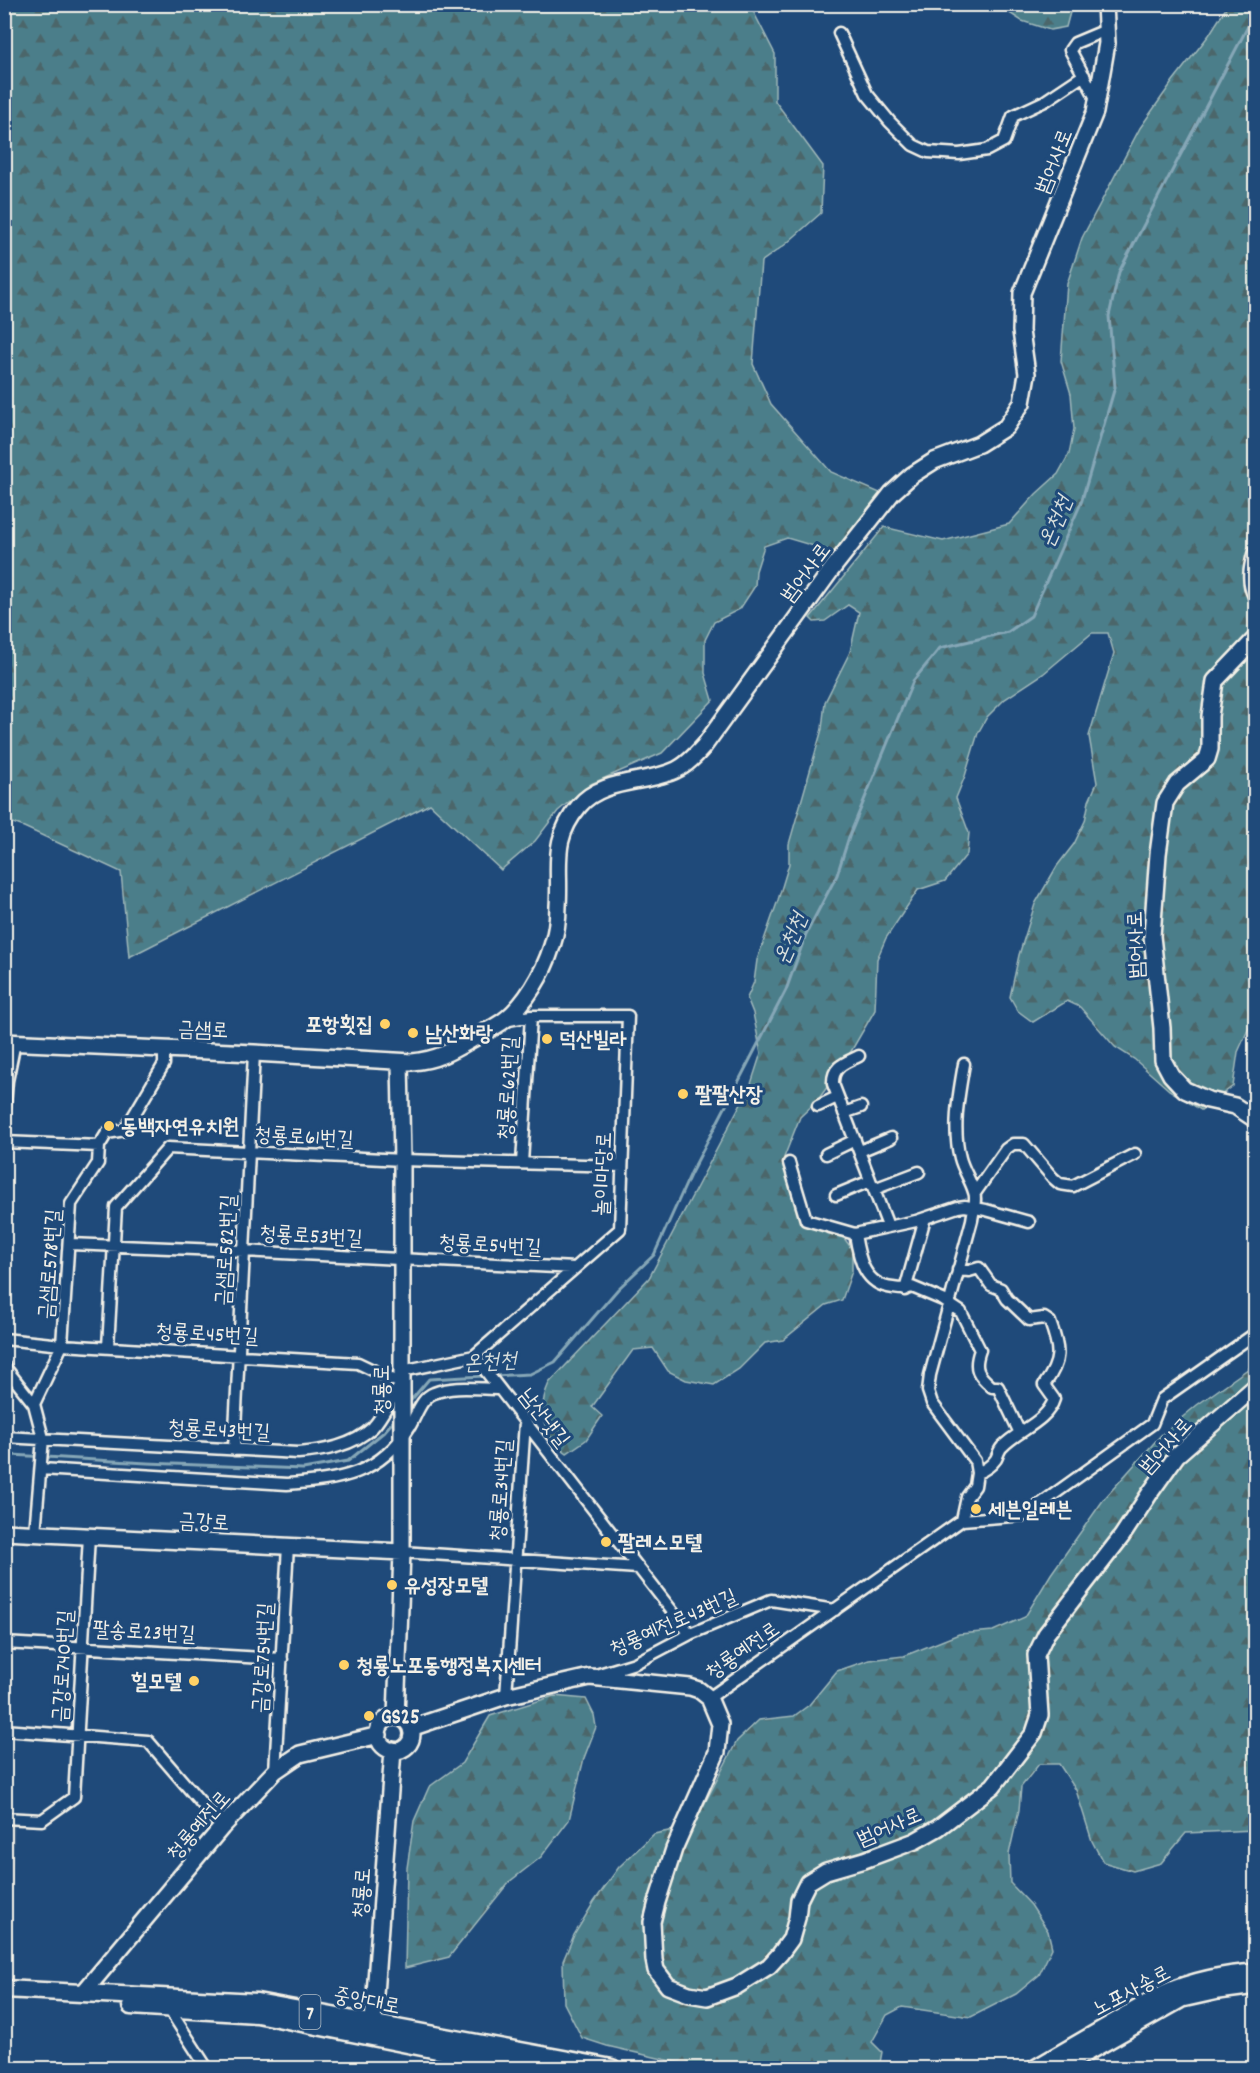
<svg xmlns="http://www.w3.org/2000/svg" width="1260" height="2073" viewBox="0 0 1260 2073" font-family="Dekko,'Poor Story',sans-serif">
<defs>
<pattern id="forest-firs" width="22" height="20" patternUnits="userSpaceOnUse" patternTransform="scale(1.5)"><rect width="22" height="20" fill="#4c7e8a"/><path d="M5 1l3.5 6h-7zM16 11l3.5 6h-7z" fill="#4b666b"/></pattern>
</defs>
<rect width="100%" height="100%" fill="#1f4a7a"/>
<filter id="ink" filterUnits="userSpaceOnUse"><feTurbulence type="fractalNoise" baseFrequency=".0167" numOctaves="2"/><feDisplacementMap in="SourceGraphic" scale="12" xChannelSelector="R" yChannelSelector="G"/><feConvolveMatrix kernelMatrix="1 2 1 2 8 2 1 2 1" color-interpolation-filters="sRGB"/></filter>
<g filter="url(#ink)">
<path fill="#34587e" d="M4 1822 15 1823 9 1973H4Z"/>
<path fill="url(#forest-firs)" stroke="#a0b8b9" stroke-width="1.5" d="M4 5H750L775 54V101L823 166 821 213 786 244 761 262 753 364 771 404 831 472 880 493 834 552 787 538 764 546 756 571 755 586 740 609 714 622 705 640V673L713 700 662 753 591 784 558 811 535 841 501 870 430 804 129 957 121 872 24 827 5 820Z
M997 5H1072L1066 27 1050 30 1022 21Z
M1228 5H1255L1256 1012 1238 1052 1233 1086 1201 1110 1169 1090 1134 1059 1115 1047 1080 1007 1067 1001 1033 1022 1018 1011 1010 997 1019 955 1035 904 1057 866 1074 844 1085 821 1089 801 1097 783 1089 736 1114 653 1108 633H1092L1043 674 1005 699 987 717 978 733 965 776 956 798 969 833 967 854 945 881 918 890 886 938 877 959 875 1010 842 1067 817 1101 800 1117 783 1160 801 1218 826 1233 844 1238 852 1249V1271L842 1300 826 1305 783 1340 765 1343 739 1369 714 1385 686 1380 668 1371 653 1348 633 1350 592 1407 602 1416 586 1440 567 1453C542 1436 537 1410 549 1383L649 1278 751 1084 761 1053 753 1013 747 998 754 982 757 960 778 900 789 864V844L822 729 825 702 850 652 859 612 848 605 825 621 814 622 810 618 884 527 943 541 1009 524 1036 494 1058 474 1069 454 1074 429 1071 394 1061 361 1067 284 1082 238 1140 128 1173 81 1209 35Z
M1255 1364V1830L1186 1833 1161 1863 1133 1871 1103 1862 1092 1841 1076 1790 1059 1764H1039L1021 1787 1019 1810 1009 1854 1010 1883 1031 1905 1048 1931 1052 1948 1039 1975 1016 1994 971 2017 902 2007 887 2015 872 2042 882 2052 879 2068H701L607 2046 582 2038 564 2003 563 1961 574 1935 594 1902 619 1867 654 1834 693 1826 737 1741 759 1720 794 1716 809 1705 837 1671 869 1660 904 1656 959 1634 993 1631 1025 1617 1051 1574 1104 1499 1161 1435 1197 1405Z
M554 1696 586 1699 594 1715 596 1727 584 1758 569 1820 541 1857 509 1882 449 1957 405 1968 407 1868 414 1821 429 1787 462 1763 490 1716Z"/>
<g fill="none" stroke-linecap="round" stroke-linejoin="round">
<path stroke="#86a7b7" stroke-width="3" d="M494 1376 530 1374 555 1362 618 1289 654 1255 691 1173 786 990 806 934 837 875 849 837 913 681 940 648 1008 632 1031 616 1081 503 1115 387 1109 316 1119 272 1256 11
M407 1405 429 1379 484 1376
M4 1457 12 1455 147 1463 303 1469 348 1461 384 1432 397 1417"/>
<defs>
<path id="street" d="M839 33 867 94 890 122 913 145 928 152 959 154 987 150 1004 141 1013 116 1045 101 1084 75
M1097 100 1070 50 1075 43 1106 30
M859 1056C845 1063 832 1066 833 1084L888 1226
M818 1106 837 1097
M844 1113 861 1107
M4 1116 7 1081 15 1042
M4 1142 99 1146
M860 1151 891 1138
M826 1154 855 1140
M522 1163 531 1016
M789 1163 806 1220 855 1234 916 1221 958 1207 965 1206 986 1210 1029 1222
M874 1189 919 1172
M975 1193 1006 1149 1013 1144H1024L1053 1178 1060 1184 1073 1186 1135 1154
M836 1195 870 1181
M855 1234C859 1259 864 1285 893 1288 900 1289 905 1290 912 1287L943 1300 961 1312 980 1350C973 1369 978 1375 992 1387H998L1020 1433
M70 1244 244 1251 575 1268
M958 1270 969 1271 979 1268 991 1285 1001 1289 1007 1299 1029 1320 1044 1318 1050 1322C1060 1349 1062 1361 1044 1385L1054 1399C1047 1422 1018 1430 1002 1447 999 1450 998 1455 996 1459 991 1466 985 1470 977 1473
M905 1290 925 1218
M4 1339 62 1345 358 1363 402 1384C390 1397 385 1414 373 1427 353 1446 324 1451 298 1453L4 1437
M108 1347 116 1207 168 1148 402 1160 622 1166
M474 1356 690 1634
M4 1366 34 1404
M402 1371 474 1356 620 1229 628 1016H531L504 1021
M234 1450 254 1053
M41 1469 287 1484C340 1480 380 1475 410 1426 417 1414 421 1398 434 1393 453 1385 479 1389 499 1389
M962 1520 967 1497 975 1486 977 1473 975 1461 932 1403 928 1391 930 1375 972 1220C973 1212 977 1199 974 1192 971 1181 963 1170 960 1158 952 1128 959 1093 964 1064
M35 1533 43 1438 34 1404 62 1345 71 1204 98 1163 99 1146 107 1133 125 1130 164 1064V1049
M402 1552 638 1568
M4 1643 282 1659
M596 1675 635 1663 690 1634 771 1600 835 1610
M506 1696 525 1422
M709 1698 962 1520 1025 1515 1152 1424 1162 1399 1256 1333
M4 1730 148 1741 222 1827
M275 1771 288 1546
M4 1818 42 1820 74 1797 89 1536
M169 2009 207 2068"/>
<path id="secondary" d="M1256 553C1252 567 1249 581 1256 595
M1256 638 1215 681 1210 716V749L1207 759 1177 784 1165 803 1158 854 1152 936 1162 1028 1163 1060 1171 1075 1185 1090 1208 1100 1235 1106 1253 1118 1256 1122
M4 1042 254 1053 412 1062C441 1060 458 1047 483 1033 489 1030 496 1026 502 1022 525 1006 544 972 552 946 556 934 558 918 558 906 561 865 550 841 579 806 602 778 647 784 676 770 687 765 696 755 704 746L832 569 892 493 912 475 934 461 979 444 1006 427 1022 403 1027 374 1021 331 1022 293 1095 112 1107 43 1105 4
M4 1532 402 1552
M396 1717 402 1552V1160L400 1062
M378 1734a17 17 0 1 1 34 0a17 17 0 1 1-34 0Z
M411 1728 506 1696 590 1677 690 1687 699 1690 709 1698 720 1724 717 1752 674 1849 657 1902 652 1922 654 1960 656 1970 668 1986 689 1994 707 1997 737 1986 769 1966 780 1954 791 1939 797 1918 799 1900 808 1882 826 1871 864 1860 915 1841 938 1828 993 1786 1034 1733 1040 1715 1036 1655 1046 1634 1122 1536 1150 1493 1177 1455 1256 1386
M83 1993 222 1827 275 1771 300 1754 379 1735
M372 2035 393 1750
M1035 2068 1164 1993C1194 1980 1223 1974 1256 1972
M1060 2068 1182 1999 1218 1991 1256 1986"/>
<path id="primary" d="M4 1989 257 2002 612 2068
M131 2006 257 2014 528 2068"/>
</defs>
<use href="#street" stroke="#f4f1e8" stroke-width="15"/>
<use href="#secondary" stroke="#f4f1e8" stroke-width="20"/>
<use href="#primary" stroke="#f4f1e8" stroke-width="21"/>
<use href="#street" stroke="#1f4a7a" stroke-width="10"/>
<use href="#secondary" stroke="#1f4a7a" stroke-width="15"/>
<use href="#primary" stroke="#1f4a7a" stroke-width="16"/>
</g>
</g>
<g fill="#ffd166" stroke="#1f4a7a" stroke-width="2">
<circle cx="385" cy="1024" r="6"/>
<circle cx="413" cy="1033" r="6"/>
<circle cx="547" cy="1039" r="6"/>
<circle cx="683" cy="1094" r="6"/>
<circle cx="109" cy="1126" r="6"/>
<circle cx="976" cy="1509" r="6"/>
<circle cx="606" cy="1542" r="6"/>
<circle cx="392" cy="1585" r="6"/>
<circle cx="344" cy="1665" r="6"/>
<circle cx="194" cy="1681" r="6"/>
<circle cx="369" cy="1716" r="6"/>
</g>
<g text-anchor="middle" stroke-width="6" stroke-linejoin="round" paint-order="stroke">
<rect fill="#1f4a7a" stroke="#b4bfc7" stroke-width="1.5" x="299.5" y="1995" width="21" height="34" rx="4.5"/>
<g font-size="20" font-weight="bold" fill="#f4f1e8">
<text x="310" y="2019">7</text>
</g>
<g font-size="21" fill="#f4f1e8" stroke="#1f4a7a">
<text transform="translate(1053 161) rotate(-68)" y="7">범어사로</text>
<text transform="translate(805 572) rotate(-53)" y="7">범어사로</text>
<text transform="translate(1135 945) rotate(-92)" y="7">범어사로</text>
<text transform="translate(203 1029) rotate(2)" y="7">금샘로</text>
<text transform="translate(507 1088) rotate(-87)" y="7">청룡로62번길</text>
<text transform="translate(304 1136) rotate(3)" y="7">청룡로61번길</text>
<text transform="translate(602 1174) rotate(-88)" y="7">놀이마당로</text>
<text transform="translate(311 1235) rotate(3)" y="7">청룡로53번길</text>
<text transform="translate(490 1244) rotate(3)" y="7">청룡로54번길</text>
<text transform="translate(225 1250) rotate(-87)" y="7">금샘로582번길</text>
<text transform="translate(49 1264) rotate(-86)" y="7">금샘로578번길</text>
<text transform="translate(207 1333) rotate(3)" y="7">청룡로45번길</text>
<text transform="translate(381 1390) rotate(-90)" y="7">청룡로</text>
<text transform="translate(545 1417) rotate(52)" y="7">남산냇길</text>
<text transform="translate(219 1429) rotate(3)" y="7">청룡로43번길</text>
<text transform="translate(1165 1445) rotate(-48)" y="7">범어사로</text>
<text transform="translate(500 1490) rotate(-86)" y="7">청룡로34번길</text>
<text transform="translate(204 1521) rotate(3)" y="7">금강로</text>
<text transform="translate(673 1622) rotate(-24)" y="7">청룡예전로43번길</text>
<text transform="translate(144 1631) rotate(3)" y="7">팔송로23번길</text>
<text transform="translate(742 1650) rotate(-35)" y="7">청룡예전로</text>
<text transform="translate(262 1658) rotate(-87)" y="7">금강로754번길</text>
<text transform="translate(62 1666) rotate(-87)" y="7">금강로740번길</text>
<text transform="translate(198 1825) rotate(-49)" y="7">청룡예전로</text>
<text transform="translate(889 1826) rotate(-23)" y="7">범어사로</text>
<text transform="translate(361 1893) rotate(-86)" y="7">청룡로</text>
<text transform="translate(1131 1990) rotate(-28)" y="7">노포사송로</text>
<text transform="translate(367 2000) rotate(11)" y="7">중앙대로</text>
</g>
<g font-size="21" font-weight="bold" fill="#f4f1e8" stroke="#1f4a7a" text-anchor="start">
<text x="373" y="1031" text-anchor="end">포항횟집</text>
<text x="425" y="1040">남산화랑</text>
<text x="559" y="1046">덕산빌라</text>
<text x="695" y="1101">팔팔산장</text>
<text x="121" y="1133">동백자연유치원</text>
<text x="988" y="1516">세븐일레븐</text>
<text x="618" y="1549">팔레스모텔</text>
<text x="404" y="1592">유성장모텔</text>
<text x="356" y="1672">청룡노포동행정복지센터</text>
<text x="182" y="1688" text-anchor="end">힐모텔</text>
<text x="381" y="1723">GS25</text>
</g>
<g font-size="22" font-style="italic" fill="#d9dfdc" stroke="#1f4a7a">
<text transform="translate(1054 521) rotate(-67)" y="8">온천천</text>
<text transform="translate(789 938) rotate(-67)" y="8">온천천</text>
<text transform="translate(490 1360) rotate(-3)" y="8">온천천</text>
</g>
</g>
<rect width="1260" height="2073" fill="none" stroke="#1f4a7a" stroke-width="24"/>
<rect x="12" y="12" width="1236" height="2049" fill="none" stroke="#f4f1e8" stroke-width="2" filter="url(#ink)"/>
</svg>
